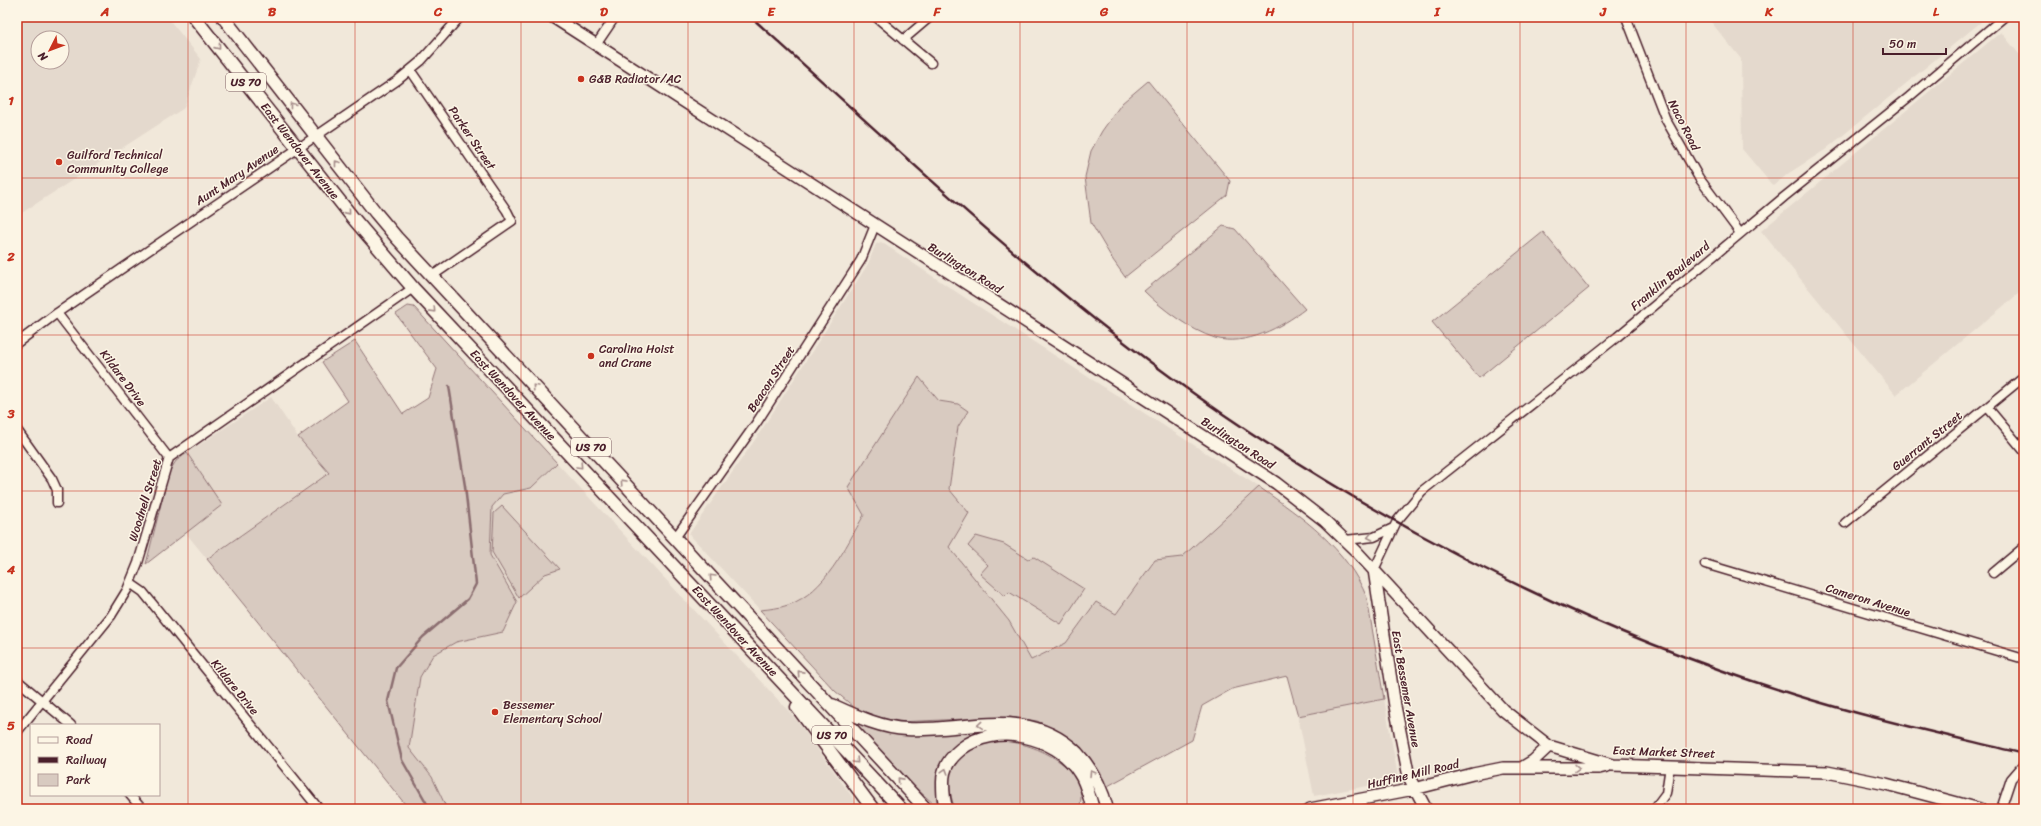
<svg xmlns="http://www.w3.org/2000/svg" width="2041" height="826" viewBox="0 0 2041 826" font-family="Sriracha,sans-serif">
<rect width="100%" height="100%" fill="#f1e8da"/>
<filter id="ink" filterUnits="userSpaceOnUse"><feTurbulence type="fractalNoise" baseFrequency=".025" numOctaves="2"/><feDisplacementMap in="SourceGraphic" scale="8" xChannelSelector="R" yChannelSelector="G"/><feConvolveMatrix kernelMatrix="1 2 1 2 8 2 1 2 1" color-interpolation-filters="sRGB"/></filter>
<g filter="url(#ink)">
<path fill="#e4d9cd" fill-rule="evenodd" d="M17 17H167L201 59 184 108 17 216ZM38 38H62V62H38Z
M1707 17H1987L1825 150 1789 173 1773 186 1742 149 1741 59Z
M2001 32 2024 60V289L1896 395 1761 231Z
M881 242 967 299 1259 487 1182 557 1154 561 1116 614 1096 602 1066 643 1031 660 1009 621 949 547 968 513 949 489 958 427 968 411 958 404 939 401 919 378 864 515 830 572 808 595 788 605 760 610 689 534 757 437 868 264 876 244Z
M271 397 298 437 329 472 207 559 185 532 221 505 187 453Z
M557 463 795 718 861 809H447L432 777 409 748 420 677 433 655 456 642 503 632 517 602 490 555 492 507 503 494 531 488Z
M1384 699 1398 777 1394 781 1314 796 1298 716Z"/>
<path fill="#d8cac0" stroke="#917476" d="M1148 81 1230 181 1227 195 1125 277 1113 260 1091 223 1085 177 1091 151 1102 131 1122 103Z
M1223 226 1235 229 1305 309C1282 327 1245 347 1215 338 1190 330 1162 309 1144 291Z
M1543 232 1589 288 1479 378 1432 322Z
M408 306 414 307 557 463 531 488 503 494 492 507 490 555 517 602 503 632 456 642 433 655 420 677 409 748 432 777 447 809H409L207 559 329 473 298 437 348 401 322 362 355 341 403 414 428 398 437 369 396 314Z
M919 377 939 401 958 404 968 411 958 427 949 489 969 513 949 547 1009 621 1031 660 1066 643 1096 602 1116 614 1155 560 1182 557 1259 487C1302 517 1347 548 1367 598L1384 699 1298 716 1287 676 1232 689 1202 706 1192 740 1106 787 1100 772 1089 756 1074 742 1056 730 1037 721 1010 717 897 722 875 716 855 708 835 691 760 610C769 609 780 608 788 605 826 592 845 547 864 515L848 487Z
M187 453 222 505 146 564 169 472 176 461Z
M502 506 560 569 545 574 519 598 492 552 494 513Z
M976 536 1004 544 1028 559 1034 557 1084 589 1061 624 1009 592 1005 596 980 574 988 565 968 546Z
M858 722 885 732 981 730 982 733C945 744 932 764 939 802L935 805 908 781 856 724Z
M1003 741C1035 743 1092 768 1079 809H955C939 765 958 744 1003 741Z"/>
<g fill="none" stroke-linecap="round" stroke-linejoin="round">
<path stroke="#8b6d6f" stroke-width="2.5" d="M430 809 402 760 388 701 396 668 423 637 468 599 476 584 465 486 449 386"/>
<defs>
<path id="minor" d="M876 17 931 63
M1626 17 1666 120 1699 178 1740 233
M903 40 930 17
M596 45 615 17
M411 71 507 211 512 221 432 276
M57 313 169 458
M17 343 57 313 398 80 421 61 460 17
M1988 408 2024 451
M17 430 52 479 57 490V503
M1845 523 2024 377
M675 538 757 422 861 260 875 225
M1345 540 1374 537 1393 528
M1705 564 2024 659
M1374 570 1397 521 1422 491 1617 337 1784 197 1909 97 2004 17
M1993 573 2024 547
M130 583 143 592 319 809
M17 680 71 725
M17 732 111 616 127 590 138 563 169 458 413 288
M130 795 142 809
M1654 809 1666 793 1670 766
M2001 809 2011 779 2024 764"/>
<path id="major" d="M553 17 1276 483 1325 521 1356 551 1503 710 1549 746 1612 765 1827 772 1886 784 1980 809
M1374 570 1395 706 1409 777 1426 809
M1523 767 1533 761 1549 746
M1310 809 1414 789 1473 774 1503 768H1599L1607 766"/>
<path id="highway" d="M194 17 353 218 413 288 901 809
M223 17 376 213 397 238 926 809
M832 705C856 716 881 728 907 729 967 732 1027 705 1077 753 1091 768 1102 789 1107 809
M797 707 873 809
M947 809C943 801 943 791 943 782 943 767 950 758 961 749 995 722 1056 735 1079 772 1087 783 1089 797 1093 809"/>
</defs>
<use href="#minor" stroke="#4a1f2b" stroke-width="11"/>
<use href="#major" stroke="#4a1f2b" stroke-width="14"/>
<use href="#highway" stroke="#4a1f2b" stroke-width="15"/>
<use href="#minor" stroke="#fcf5e5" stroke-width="8"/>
<use href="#major" stroke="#fcf5e5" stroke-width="11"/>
<use href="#highway" stroke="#fcf5e5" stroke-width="12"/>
<path stroke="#4a1f2b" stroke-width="2.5" d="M751 17C888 140 1023 270 1172 378 1358 513 1572 625 1792 694 1868 718 1946 735 2024 754"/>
</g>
<defs><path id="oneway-chevron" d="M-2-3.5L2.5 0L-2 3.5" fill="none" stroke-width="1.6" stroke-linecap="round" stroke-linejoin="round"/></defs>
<g stroke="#a38a88">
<use href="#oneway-chevron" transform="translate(218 47) rotate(51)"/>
<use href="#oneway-chevron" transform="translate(292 105) rotate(-128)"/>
<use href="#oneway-chevron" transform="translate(337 163) rotate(-128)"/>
<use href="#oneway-chevron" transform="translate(348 212) rotate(51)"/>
<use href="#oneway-chevron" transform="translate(433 310) rotate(47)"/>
<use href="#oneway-chevron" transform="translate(535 387) rotate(-133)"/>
<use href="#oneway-chevron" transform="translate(580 466) rotate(47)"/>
<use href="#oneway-chevron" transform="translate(623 482) rotate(-133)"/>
<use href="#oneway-chevron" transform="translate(1370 537) rotate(168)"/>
<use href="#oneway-chevron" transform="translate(712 577) rotate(-133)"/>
<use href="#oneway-chevron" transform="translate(800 673) rotate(-132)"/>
<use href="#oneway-chevron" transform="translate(980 725) rotate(175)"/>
<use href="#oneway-chevron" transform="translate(856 761) rotate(47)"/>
<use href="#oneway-chevron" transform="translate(1577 768) rotate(1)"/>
<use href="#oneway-chevron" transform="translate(945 771) rotate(-73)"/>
<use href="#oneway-chevron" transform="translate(1092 773) rotate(-121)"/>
<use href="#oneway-chevron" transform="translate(900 780) rotate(-132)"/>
</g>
</g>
<path fill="none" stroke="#c8321e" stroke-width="1" stroke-opacity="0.55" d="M188 17V809M355 17V809M521 17V809M688 17V809M854 17V809M1020 17V809M1187 17V809M1353 17V809M1520 17V809M1686 17V809M1853 17V809M17 178H2024M17 335H2024M17 491H2024M17 648H2024"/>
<g fill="#c8321e" stroke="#fcf5e5" stroke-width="1.5">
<circle cx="581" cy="79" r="4"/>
<circle cx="59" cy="162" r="4"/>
<circle cx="591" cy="356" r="4"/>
<circle cx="495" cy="712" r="4"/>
</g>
<g text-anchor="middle" stroke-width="3" stroke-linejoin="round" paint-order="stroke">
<g fill="#fcf5e5" stroke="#7f5f63" stroke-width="1">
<rect x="226" y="73" width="40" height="18" rx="3"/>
<rect x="571" y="438" width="40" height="18" rx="3"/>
<rect x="812" y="726" width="40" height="18" rx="3"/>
</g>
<g font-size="11" font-weight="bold" fill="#4a1f2b">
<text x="246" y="86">US 70</text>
<text x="591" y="451">US 70</text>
<text x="832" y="739">US 70</text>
</g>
<g font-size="12" fill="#4a1f2b" stroke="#fcf5e5" text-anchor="start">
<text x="589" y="83">G&amp;B Radiator/AC</text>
<text x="67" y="159">Guilford Technical<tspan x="67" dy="14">Community College</tspan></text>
<text x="599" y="353">Carolina Hoist<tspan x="599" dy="14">and Crane</tspan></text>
<text x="503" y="709">Bessemer<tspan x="503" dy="14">Elementary School</tspan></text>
</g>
<g font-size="12" fill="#4a1f2b" stroke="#fcf5e5">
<text transform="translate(1684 125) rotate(63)" y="4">Naco Road</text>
<text transform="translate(472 138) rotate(56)" y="4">Parker Street</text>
<text transform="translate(300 151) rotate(52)" y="4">East Wendover Avenue</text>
<text transform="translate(237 175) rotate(-34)" y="4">Aunt Mary Avenue</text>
<text transform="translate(965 268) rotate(32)" y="4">Burlington Road</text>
<text transform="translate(1670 276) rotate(-40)" y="4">Franklin Boulevard</text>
<text transform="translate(123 378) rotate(53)" y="4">Kildare Drive</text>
<text transform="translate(771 379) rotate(-57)" y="4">Beacon Street</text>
<text transform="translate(513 395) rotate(47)" y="4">East Wendover Avenue</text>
<text transform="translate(1927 441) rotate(-39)" y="4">Guerrant Street</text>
<text transform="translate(1238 443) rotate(33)" y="4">Burlington Road</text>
<text transform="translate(145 500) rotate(-73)" y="4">Woodnell Street</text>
<text transform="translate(1868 600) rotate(17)" y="4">Cameron Avenue</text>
<text transform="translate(735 631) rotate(47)" y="4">East Wendover Avenue</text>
<text transform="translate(235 687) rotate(51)" y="4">Kildare Drive</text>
<text transform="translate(1406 689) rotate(80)" y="4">East Bessemer Avenue</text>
<text transform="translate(1664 752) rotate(2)" y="4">East Market Street</text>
<text transform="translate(1413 774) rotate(-13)" y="4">Huffine Mill Road</text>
</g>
</g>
<rect width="2041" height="826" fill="none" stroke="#fcf5e5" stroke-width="44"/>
<rect x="30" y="724" width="130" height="72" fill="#fcf5e5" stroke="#b59f9b"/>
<rect x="38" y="737" width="20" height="6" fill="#fcf5e5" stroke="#b59f9b"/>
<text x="66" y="744" font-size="12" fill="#4a1f2b">Road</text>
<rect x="38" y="757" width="20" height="6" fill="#4a1f2b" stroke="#b59f9b"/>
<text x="66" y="764" font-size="12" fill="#4a1f2b">Railway</text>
<rect x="38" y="774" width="20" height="12" fill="#d8cac0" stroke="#b59f9b"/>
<text x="66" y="784" font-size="12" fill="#4a1f2b">Park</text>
<g transform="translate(50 50) rotate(228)"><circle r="19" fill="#fcf5e5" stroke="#b59f9b"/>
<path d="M0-3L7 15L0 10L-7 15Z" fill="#c8321e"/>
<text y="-6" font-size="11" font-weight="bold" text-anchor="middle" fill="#4a1f2b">N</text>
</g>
<path d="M1883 48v6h63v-6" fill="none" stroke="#4a1f2b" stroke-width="2"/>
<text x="1889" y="48" font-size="12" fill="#4a1f2b" stroke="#fcf5e5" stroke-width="3" paint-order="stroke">50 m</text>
<rect x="22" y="22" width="1997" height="782" fill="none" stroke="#c8321e" stroke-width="1.5"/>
<g font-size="13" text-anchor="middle" font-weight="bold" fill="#c8321e">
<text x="105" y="16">A</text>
<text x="272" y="16">B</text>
<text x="438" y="16">C</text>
<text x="604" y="16">D</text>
<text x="771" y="16">E</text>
<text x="937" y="16">F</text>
<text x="1104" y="16">G</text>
<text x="1270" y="16">H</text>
<text x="1437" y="16">I</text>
<text x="1603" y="16">J</text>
<text x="1769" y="16">K</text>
<text x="1936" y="16">L</text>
<text x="11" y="105">1</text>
<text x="11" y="261">2</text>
<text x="11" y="418">3</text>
<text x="11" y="574">4</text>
<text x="11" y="730">5</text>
</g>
</svg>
